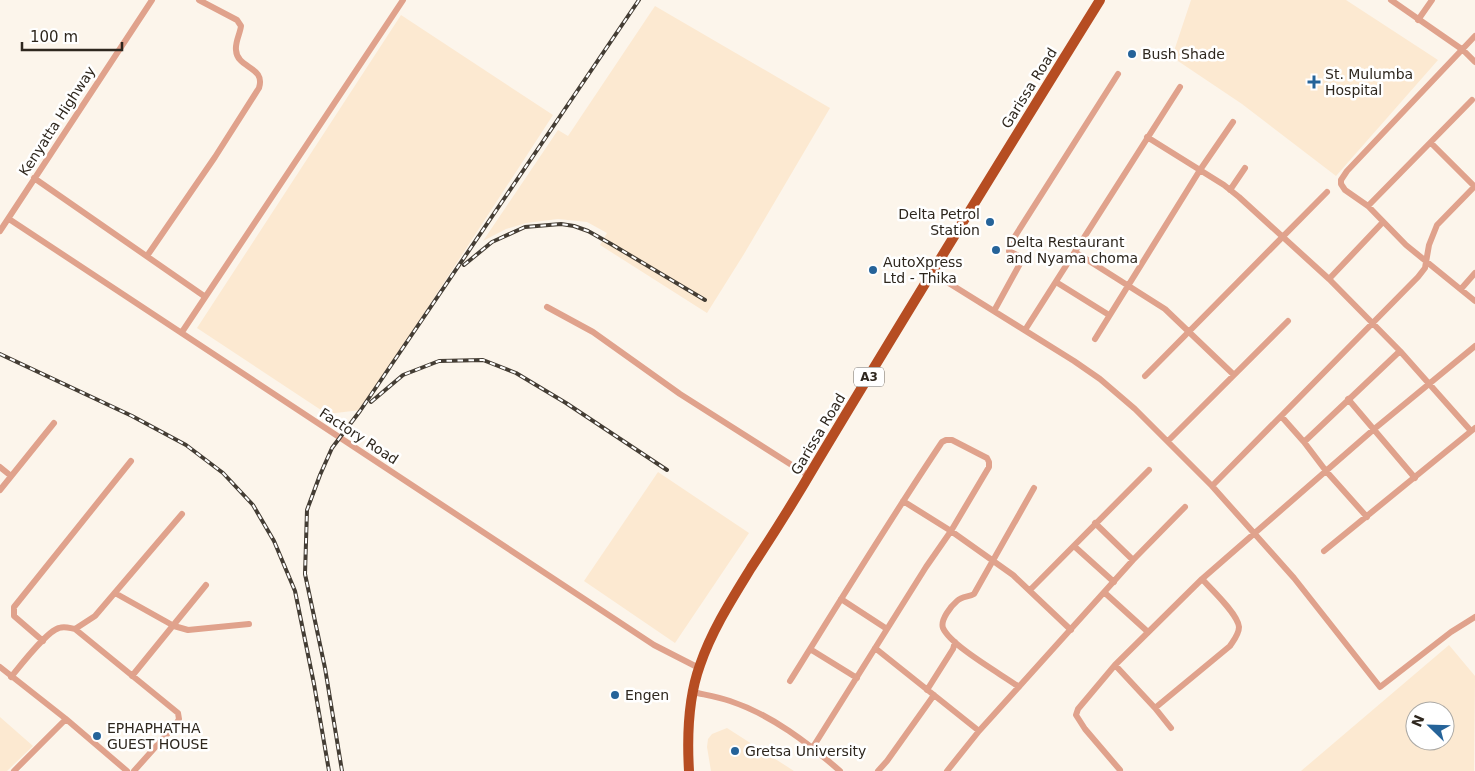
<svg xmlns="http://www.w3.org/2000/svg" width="1475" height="771" viewBox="0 0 1475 771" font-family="'DejaVu Sans',sans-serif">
<rect width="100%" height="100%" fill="#fcf5eb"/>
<path fill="#fce9d1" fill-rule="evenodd" d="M1191 0H1346L1438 60 1336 176 1242 104 1172 57Z
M655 6 830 108 744 254 707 313 600 245 607 233 587 222 558 219 526 223 506 229 483 241 558 130 568 136Z
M401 15 553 115 361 410 327 414 197 328Z
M658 472 749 533 675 643 584 581Z
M1449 645 1475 676 1474 771H1301ZM1415 711H1445V741H1415Z
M0 717 33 746 7 771H0Z
M727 728 794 771H711L707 747 708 739 712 734Z"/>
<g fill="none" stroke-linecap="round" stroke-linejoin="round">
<path stroke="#e0a28c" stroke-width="6" d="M1391 0 1463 50 1475 62
M1418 20 1432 0
M1475 36 1347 171 1341 180V184L1345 190 1368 206 1406 245 1475 301
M1147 137 1224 185 1239 197 1329 279 1383 222
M1431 143 1475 187
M34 178 204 296
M1230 190 1245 168
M1368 206 1472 100
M9 219 654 645 699 668
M0 231 152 0
M1075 252 1165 309 1234 375
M147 256 215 157 259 88C266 66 237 69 236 50 235 42 240 34 241 26L237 20 199 0
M931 272 1074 361 1100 379 1135 409 1212 486 1294 578 1380 687 1451 632 1475 617
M1329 279 1400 351 1471 431
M1056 282 1109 315
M1461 289 1475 273
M547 307 593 332 680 394 809 476
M994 311 1022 260 1021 257 1009 251 1012 241 1118 74
M1025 330 1180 87
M182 332 403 0
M1095 339 1200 170 1233 122
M1145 376 1327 192
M1348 399 1415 478
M1281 416 1304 442 1326 471 1367 517
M1168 441 1288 321
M1304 442 1400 351
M0 467 11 476
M1212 486 1418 277 1425 268 1429 245 1437 225 1475 186
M0 490 54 423
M1095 523 1133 560
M1074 546 1114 582
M1324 551 1475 428
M1030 590 1149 470
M115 593 174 626 188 630 249 624
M1105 593 1148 632
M841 599 887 629
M75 629 95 616 182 514
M43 641 14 616V607L131 461
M875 648 979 731
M810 649 857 678
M1115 665 1155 708 1230 646C1234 640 1239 634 1239 627 1238 614 1211 589 1202 579
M0 667 66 719 127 771
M132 676 206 585
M11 677C20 666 47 631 59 628 65 626 69 628 75 629L178 713 179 719 176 724 134 771
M790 681C840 601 889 521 942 442L946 440H952L987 458 989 462V467L951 531 903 501
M1019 687C1001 674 951 646 943 628 940 620 951 606 957 601 962 596 969 597 974 594L1034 488
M927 690 953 649 955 642
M693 692C706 695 718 697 730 701 772 715 808 743 840 771
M1155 708 1171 728
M813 747 926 567 951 531 1013 575 1071 630
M1120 770 1085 729 1076 715 1078 709 1115 665 1202 579 1373 430 1475 346
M14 771 66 719
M878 771 887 761 934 695
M947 771 979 731 1133 560 1185 507"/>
<path stroke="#b64d22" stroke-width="10" d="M689 771C687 737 688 698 700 665 712 630 732 599 751 568 774 533 796 498 817 462 910 307 1005 153 1100 0"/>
<defs>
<path id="rail" d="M464 265 492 242 525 227 561 224 574 226 588 231 611 244 705 300
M0 354 132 416 186 445 223 473 253 505 274 541 295 591 314 684 329 771
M371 402 403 375 439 361 483 360 516 373 566 403 667 470
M342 771 325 668 305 574 307 510 320 475 332 448 360 411 639 0"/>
</defs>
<use href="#rail" stroke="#443d34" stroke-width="4"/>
<use href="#rail" stroke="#fff" stroke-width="2" stroke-dasharray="5.5" stroke-linecap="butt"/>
</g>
<g fill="#256399" stroke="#fff" stroke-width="2">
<circle cx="1132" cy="54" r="5"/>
<path d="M1311.5 74.5h5v5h5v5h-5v5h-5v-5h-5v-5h5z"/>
<circle cx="990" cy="222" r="5"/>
<circle cx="996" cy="250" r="5"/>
<circle cx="873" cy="270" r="5"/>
<circle cx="615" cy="695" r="5"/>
<circle cx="97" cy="736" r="5"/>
<circle cx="735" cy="751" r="5"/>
</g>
<g text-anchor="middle" stroke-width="5" stroke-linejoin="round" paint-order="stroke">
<rect fill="#fff" stroke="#6d6862" stroke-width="1" x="854" y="367.5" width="30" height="19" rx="4"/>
<g font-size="12" font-weight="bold" fill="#2e271e">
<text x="869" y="381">A3</text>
</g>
<g font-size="14" fill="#2e271e" stroke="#fff" text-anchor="start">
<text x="1142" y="59">Bush Shade</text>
<text x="1325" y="79">St. Mulumba<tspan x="1325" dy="16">Hospital</tspan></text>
<text x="980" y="219" text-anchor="end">Delta Petrol<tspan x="980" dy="16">Station</tspan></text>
<text x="1006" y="247">Delta Restaurant<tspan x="1006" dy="16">and Nyama choma</tspan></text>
<text x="883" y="267">AutoXpress<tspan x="883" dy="16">Ltd - Thika</tspan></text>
<text x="625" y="700">Engen</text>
<text x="107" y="733">EPHAPHATHA<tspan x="107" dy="16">GUEST HOUSE</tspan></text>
<text x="745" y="756">Gretsa University</text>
</g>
<g font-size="14" fill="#2e271e" stroke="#fff">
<text transform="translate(1029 88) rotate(-58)" y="5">Garissa Road</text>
<text transform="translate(57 121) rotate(-57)" y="5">Kenyatta Highway</text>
<text transform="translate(818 434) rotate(-59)" y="5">Garissa Road</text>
<text transform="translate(359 436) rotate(33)" y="5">Factory Road</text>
</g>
</g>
<g transform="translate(1430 726) rotate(293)"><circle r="24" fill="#ffffff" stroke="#aba9a5"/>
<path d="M0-4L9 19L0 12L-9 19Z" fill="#256399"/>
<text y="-8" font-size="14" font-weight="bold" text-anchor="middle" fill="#2e271e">N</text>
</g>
<path d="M22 42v8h100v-8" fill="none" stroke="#2e271e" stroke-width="2.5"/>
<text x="30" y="42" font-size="15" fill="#2e271e" stroke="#ffffff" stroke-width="4" paint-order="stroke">100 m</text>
</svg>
